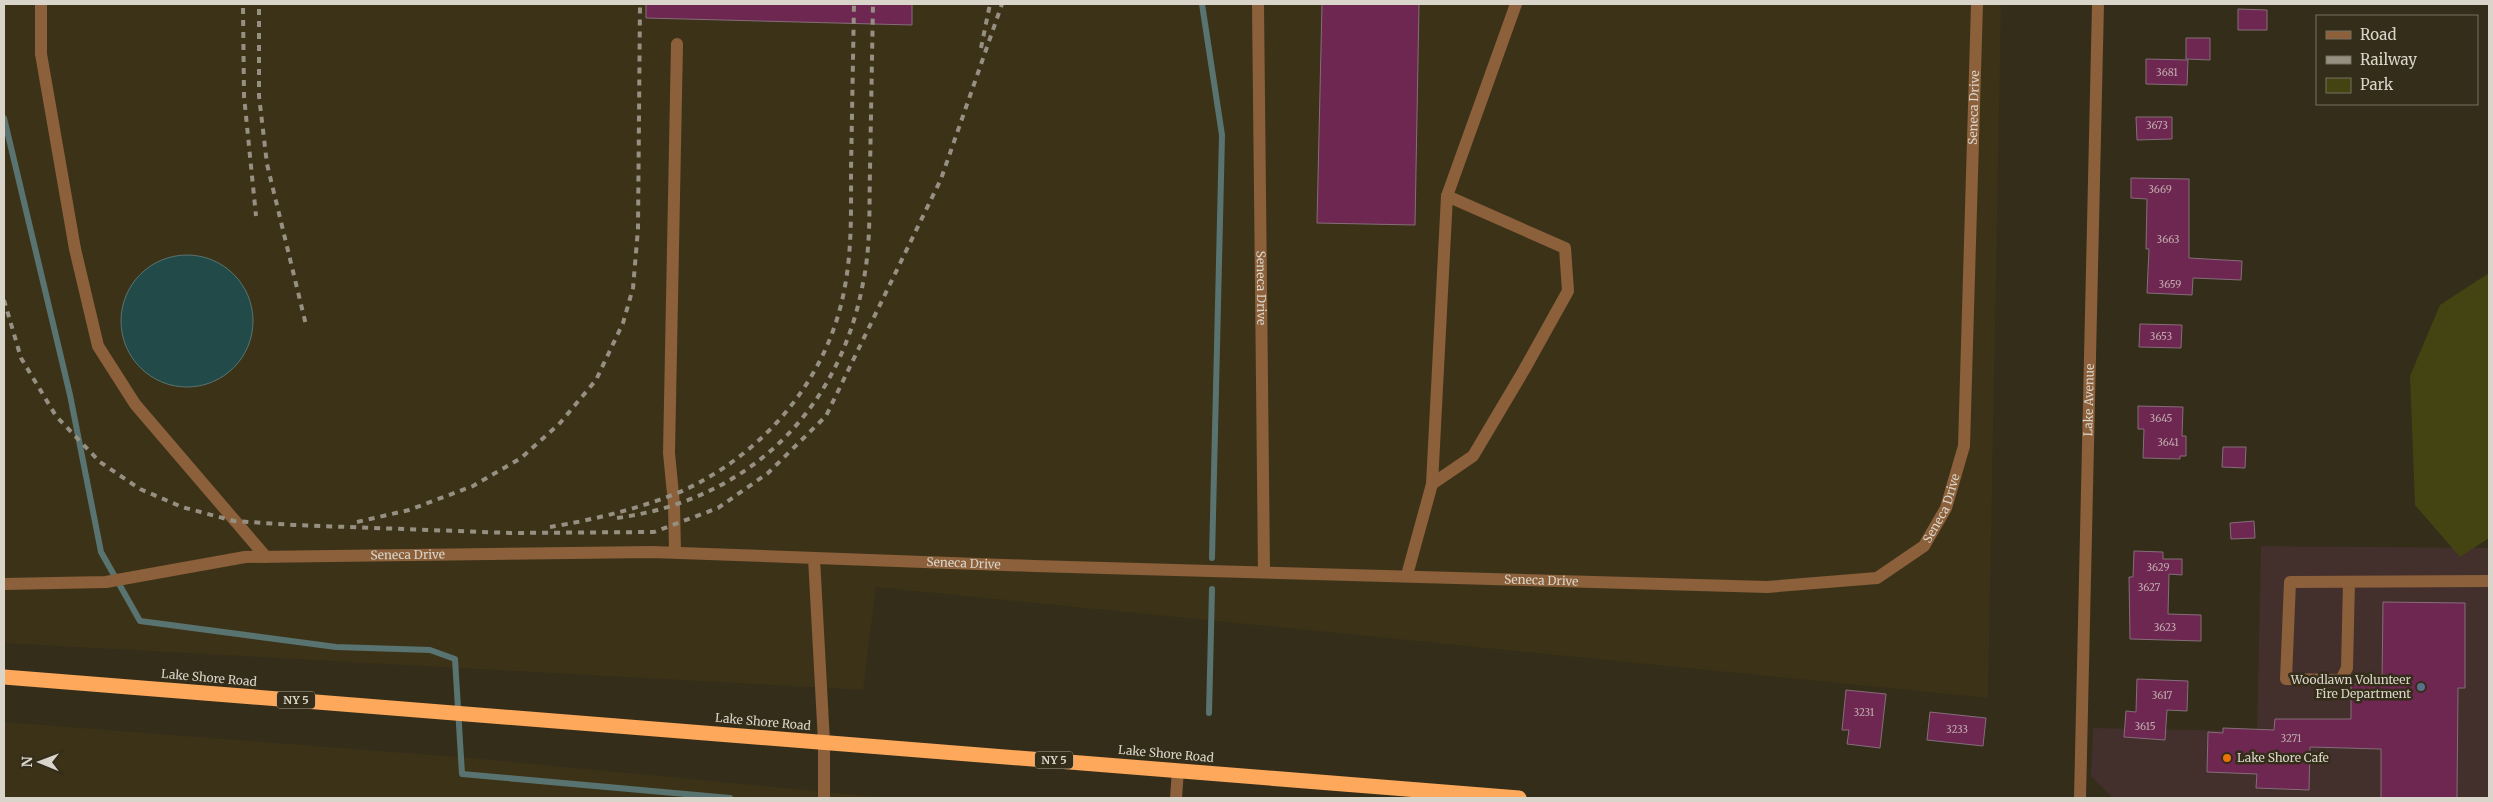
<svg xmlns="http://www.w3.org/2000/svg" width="2493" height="802" viewBox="0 0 2493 802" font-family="Merriweather,serif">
<rect width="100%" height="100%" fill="#342d1a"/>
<path fill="#432f2c" d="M2261 546 2489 548V798H2113L2091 776 2093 728 2257 731Z"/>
<path fill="#3c3218" d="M4 4H2001L1988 698 876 587 863 690 4 643Z
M4 722 471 758 889 798H4Z"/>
<path fill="#434411" d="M2489 273V538L2460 557 2415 505 2410 376 2440 305Z"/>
<path fill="#224a49" stroke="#597470" d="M121 321a66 66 0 1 1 132 0a66 66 0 1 1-132 0Z"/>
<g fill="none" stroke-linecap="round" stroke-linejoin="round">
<path stroke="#597470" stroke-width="6" d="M1202 4 1222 135 1212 558
M4 118 70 395 101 552 140 621 336 647 430 650 455 659 462 774 730 798
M1209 713 1212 589"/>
</g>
<path fill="#6e2751" stroke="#846e79" d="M646 4H912V25L646 18Z
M1322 4H1419L1415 225 1317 223Z
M2238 9 2267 10V30H2238Z
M2186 38H2210V60L2186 59Z
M2146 59 2188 60 2187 85 2146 84Z
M2136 117H2172V139L2137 140Z
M2131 178 2189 179V258L2242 261 2241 280 2193 278 2192 295 2147 293 2149 249H2146L2147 199 2131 198Z
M2140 324 2182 325 2181 348 2139 347Z
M2138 406 2183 407 2182 436H2186V456H2180V459L2143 458 2144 429H2138Z
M2223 447H2246L2245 468 2222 467Z
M2254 521 2255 538 2231 539 2230 523Z
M2134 551 2163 552V559H2182V575L2169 574 2168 614 2201 615V641L2130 639 2129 577H2133Z
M2383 602 2465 603V688H2458L2457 798H2381V749L2310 747 2309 790 2256 788 2257 774 2207 772 2208 732 2223 733V728L2274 730 2275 719H2351V684H2382Z
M2137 679 2188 681 2187 711 2167 710 2165 740 2124 737 2126 711 2136 712Z
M1846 690 1886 694 1880 748 1847 744 1849 730H1842Z
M1930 712 1986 718 1983 746 1927 740Z"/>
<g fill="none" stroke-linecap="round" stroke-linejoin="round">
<g stroke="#8b603a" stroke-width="12">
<path d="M41 4V54L75 249 98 346 135 404 266 557"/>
<path id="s1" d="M1258 4 1264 571"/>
<path d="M1432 484 1473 456 1524 370 1568 291 1565 248 1447 196"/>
<path d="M675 552 674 504 669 453 677 44"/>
<path d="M814 558 824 742V798"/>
<path d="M1407 575 1432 484 1447 196 1516 4"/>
<path d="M2349 582 2347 668 2341 680 2286 679 2290 582 2489 581"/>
<path id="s2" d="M4 584 106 582 245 557 652 552 1034 566 1767 587 1877 578 1924 546 1946 508 1964 446 1977 4"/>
<path d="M1176 798 1178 770"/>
<path id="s3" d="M2080 798 2098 4"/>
</g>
<path stroke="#fea85b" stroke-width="15" d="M4 677 1519 798"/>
<path stroke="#969082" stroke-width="4" stroke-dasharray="6 6" stroke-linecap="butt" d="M243 8 244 96 256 216
M259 9V96L267 164 306 325
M981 48 990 4
M4 300 21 358 56 416 100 462 140 489 182 507 234 521 294 525 511 533 654 532 718 508 768 473 826 416 941 179 1002 4
M617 518C748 500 839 412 863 283 871 246 869 207 870 170 871 114 872 59 873 4
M357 522 409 510 473 486 521 458 560 423 596 380 623 323 633 288 638 229 640 4
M550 527C594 520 664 503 702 481 778 439 833 366 846 280 852 244 851 206 851 170 852 115 853 59 854 4"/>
</g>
<circle fill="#5c6f8a" stroke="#342d1a" stroke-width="2" cx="2421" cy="687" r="5"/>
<circle fill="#e8710a" stroke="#342d1a" stroke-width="2" cx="2227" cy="758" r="5"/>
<g text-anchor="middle" stroke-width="5" stroke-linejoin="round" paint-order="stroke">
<g font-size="10" fill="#bfaaac">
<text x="2167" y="76">3681</text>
<text x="2157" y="129">3673</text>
<text x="2160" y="193">3669</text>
<text x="2168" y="243">3663</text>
<text x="2170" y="288">3659</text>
<text x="2161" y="340">3653</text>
<text x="2161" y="422">3645</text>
<text x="2168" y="446">3641</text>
<text x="2158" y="571">3629</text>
<text x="2149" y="591">3627</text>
<text x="2165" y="631">3623</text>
<text x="2162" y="699">3617</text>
<text x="1864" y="716">3231</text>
<text x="2145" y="730">3615</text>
<text x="1957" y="733">3233</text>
<text x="2291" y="742">3271</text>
</g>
<g fill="#342d1a" stroke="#a8a395" stroke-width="1">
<rect x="277" y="691.5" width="38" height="17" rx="4"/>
<rect x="1035" y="751.5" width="38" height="17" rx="4"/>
</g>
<g font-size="11" font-weight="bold" fill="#dad5ca">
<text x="296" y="704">NY 5</text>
<text x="1054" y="764">NY 5</text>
</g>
<g font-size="12" fill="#dad5ca" stroke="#342d1a">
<text dy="4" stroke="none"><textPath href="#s2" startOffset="2380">Seneca Drive</textPath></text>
<text dy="4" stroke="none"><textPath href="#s1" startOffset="284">Seneca Drive</textPath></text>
<text dy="4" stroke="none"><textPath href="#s3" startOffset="398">Lake Avenue</textPath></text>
<text dy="4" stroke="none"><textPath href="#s2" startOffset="1975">Seneca Drive</textPath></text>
<text dy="4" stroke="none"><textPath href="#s2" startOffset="406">Seneca Drive</textPath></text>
<text dy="4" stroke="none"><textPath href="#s2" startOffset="962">Seneca Drive</textPath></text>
<text dy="4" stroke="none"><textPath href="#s2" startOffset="1540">Seneca Drive</textPath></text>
<text transform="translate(209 678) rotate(5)" y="4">Lake Shore Road</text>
<text transform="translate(763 722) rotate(5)" y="4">Lake Shore Road</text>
<text transform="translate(1166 754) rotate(5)" y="4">Lake Shore Road</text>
</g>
<g font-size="12" fill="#dad5ca" stroke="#342d1a" text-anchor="end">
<text x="2411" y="684">Woodlawn Volunteer<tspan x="2411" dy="14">Fire Department</tspan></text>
<text x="2237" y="762" text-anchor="start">Lake Shore Cafe</text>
</g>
</g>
<rect width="2493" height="802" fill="none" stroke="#dad5ca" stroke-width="10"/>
<rect x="2316" y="15" width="162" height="90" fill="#342d1a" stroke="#767060"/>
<rect x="2326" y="31" width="25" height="8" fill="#8b603a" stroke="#767060"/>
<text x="2360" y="40" font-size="15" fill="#dad5ca">Road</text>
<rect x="2326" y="56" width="25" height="8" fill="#969082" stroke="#767060"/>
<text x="2360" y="65" font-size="15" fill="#dad5ca">Railway</text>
<rect x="2326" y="78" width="25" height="15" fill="#434411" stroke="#767060"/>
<text x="2360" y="90" font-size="15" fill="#dad5ca">Park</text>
<g transform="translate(40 762) rotate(271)" stroke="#342d1a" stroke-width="4" paint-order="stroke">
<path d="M0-4L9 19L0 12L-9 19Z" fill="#dad5ca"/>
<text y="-8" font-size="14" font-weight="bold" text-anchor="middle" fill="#dad5ca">N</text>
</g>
</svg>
